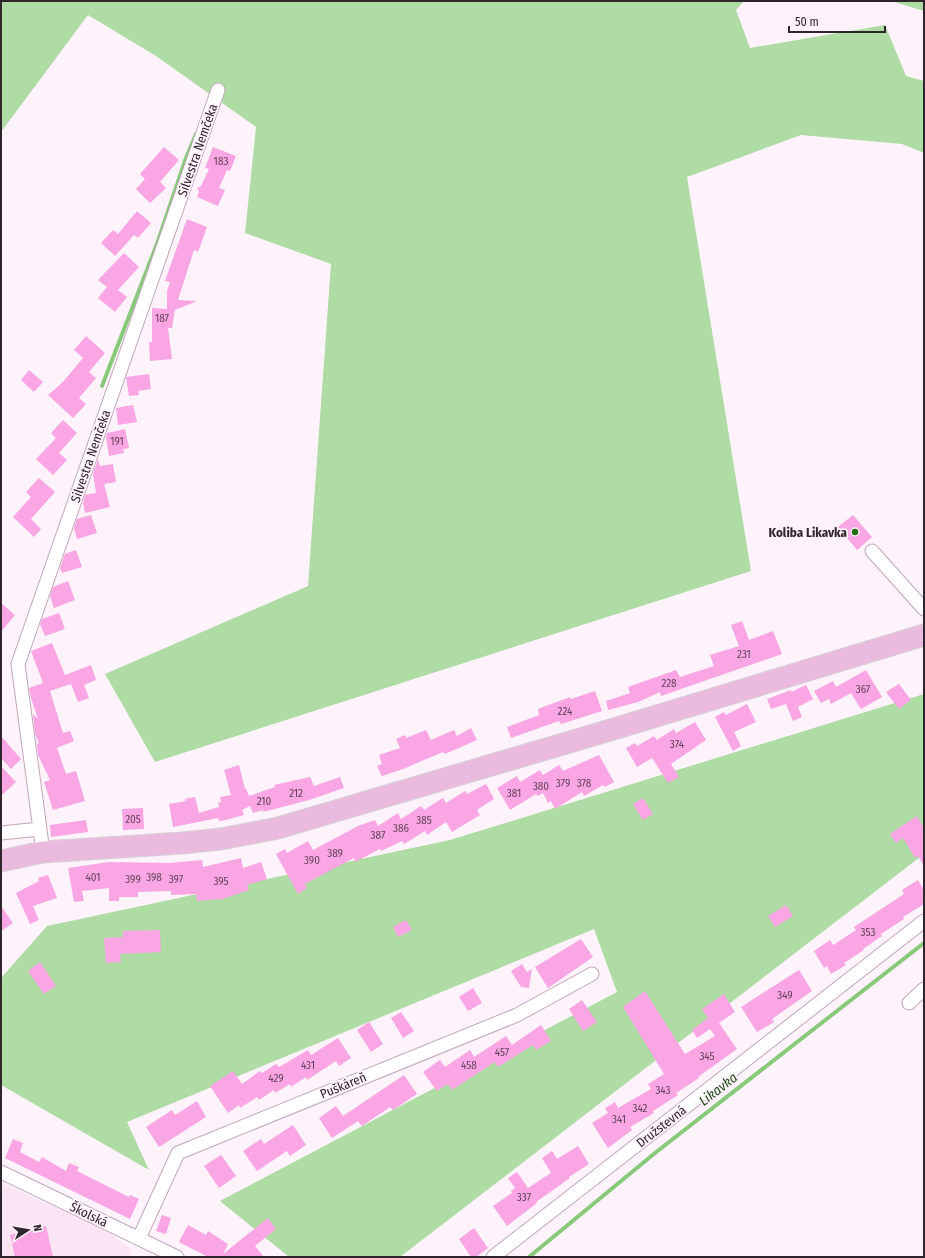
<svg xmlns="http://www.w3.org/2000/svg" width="925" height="1258" viewBox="0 0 925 1258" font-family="'Fira Sans Condensed',sans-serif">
<rect width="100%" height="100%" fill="#fef3fb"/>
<path fill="#fbe5f4" d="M1 1183 104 1229 130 1248 132 1257H1Z"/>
<path fill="#afdba4" d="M1 1H744L736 10 750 48 885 25 906 76 924 81V153L902 144 801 135 687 177 751 571 155 762 105 674 308 586 331 264 245 233 256 127 156 56 88 15 1 132Z
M891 1H924V11Z
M924 694V854L400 1257H289L220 1201 617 992 594 929 127 1122 149 1170 1 1085V978L47 926 450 840Z"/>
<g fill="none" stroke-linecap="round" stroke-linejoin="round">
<path stroke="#89c97a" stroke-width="4" d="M102 386 157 244 186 158 196 134
M529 1257 655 1153 924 943"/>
</g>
<path fill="#faa5e4" d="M164 147 179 160 160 182 166 188 150 203 136 189 145 179 140 174Z
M213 147 236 156 230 171 227 170 219 188 225 190 218 206 197 197 199 192 197 188 201 186 209 169 205 168Z
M137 211 151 223 138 238 134 235 115 256 101 243 113 230 118 234Z
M187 219 207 227 198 252 194 250 178 300 197 301 175 310 172 328H168L172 359 150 361 149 342H152V308L167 309V291L170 282 165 281Z
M124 253 139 267 118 290 127 297 115 312 98 298 107 287 98 280Z
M86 336 105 353 89 372 96 378 79 398 86 404 73 418 48 395 62 383 83 358 74 350Z
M29 370 43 382 34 392 21 380Z
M149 374 151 389 138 391 139 395 129 396 126 377Z
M133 405 137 422 118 425 116 408Z
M63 420 77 433 59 453 67 460 53 475 36 459 56 438 51 433Z
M125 429 129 448 123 449 124 453 109 456 106 437 107 433Z
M98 459 100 466 113 464 116 482 104 484 110 507 85 513 83 503 85 495 96 493 93 474Z
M39 478 55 492 31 519 41 529 34 537 13 517 31 497 26 492Z
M91 515 97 533 77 539 74 528 77 519Z
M853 515 872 537 857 550 838 527Z
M76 550 82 567 62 573 60 568 65 554Z
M68 581 75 600 54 608 50 596 53 587Z
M1 603 15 615 1 632Z
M59 613 65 629 45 636 40 624 42 619Z
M742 621 749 640 773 631 782 654 661 696 660 692 638 702 608 710 606 701 630 693 628 687 676 670 680 677 714 666 710 655 739 646 731 625Z
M52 643 65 675 91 665 96 680 84 685 89 698 78 702 71 684 50 691 63 733 70 731 74 741 57 748 66 774 76 771 85 801 53 810 44 782 50 780 38 755 37 744 39 743 35 734 33 714 38 719 31 698 29 688 43 683 31 651Z
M866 670 882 697 861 709 851 693 831 704 829 699 821 703 814 691 833 681 836 687Z
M899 684 911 700 899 709 886 692Z
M806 685 813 699 798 707 802 717 793 721 786 704 771 709 767 699 791 690V692Z
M595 691 602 711 561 724 559 721 511 738 507 727 539 715 538 709 570 697 571 699Z
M747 704 756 722 734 732 741 746 733 751 715 717 724 712 726 715Z
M695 722 706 740 671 764 679 777 668 783 652 758 637 767 626 748 635 743 637 746 654 736 657 740 674 729 676 733Z
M471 728 477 740 445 754 443 752 403 769 382 776 377 766 382 764 379 755 400 748 396 739 405 735 406 738 426 730 431 740 454 730 457 736Z
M1 736 21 759 11 769 1 758Z
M599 755 614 782 605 787 603 785 584 796 582 792 555 809 551 801 548 803 543 793 538 796 536 794 510 810 497 788 517 776 520 782 540 770 543 775 559 765 563 771Z
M239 765 245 789 246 788 249 796 275 787 274 785 310 777 314 786 340 777 344 788 309 800 263 812V810L253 813 250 806 242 810 244 815 226 820 219 821 218 818 173 827 169 804 186 801 185 799 195 797 199 813 219 807 218 803 221 802 220 797 231 795 224 770Z
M1 766 16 782 1 796Z
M486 784 494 799 477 810 480 815 452 832 446 822 427 835 425 831 404 844 402 841 381 851 380 849 355 862 354 858 305 884 307 888 298 894 276 854 285 849 287 853 308 841 313 850 358 826 375 820 378 826 398 813 401 819 421 806 424 810 443 798 446 803 465 791 467 794Z
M643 798 653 814 643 820 633 804Z
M143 808 144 829 123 830 122 809Z
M917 816 924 829V866L918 856 915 858 903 838 896 843 890 834Z
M86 820 88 832 51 837 50 825Z
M241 858 243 868 261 862 267 879 247 885 249 890 220 900V899L197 901 196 894 171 895V891L138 892V897H119V901H109V888L82 891 84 901 74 902 68 868 109 862 169 863 202 860 203 867Z
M48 875 57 898 33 906 39 920 30 924 16 893 39 881 38 878Z
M918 880 924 890V904L903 917 904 919 881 934 882 936 863 949 864 950 844 963 846 965 831 974 827 966 824 968 814 951 830 940 833 945 856 930 854 927 904 894 902 890Z
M786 905 793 916 775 927 768 916Z
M1 906 13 923 1 931Z
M406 920 412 930 398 937 393 927Z
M160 930 161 952 120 954 121 962 106 963 104 938 123 937V931Z
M581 939 593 957 548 988 535 967Z
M40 962 56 986 44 994 28 971Z
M522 964 527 972 532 969 529 988 521 987 511 971Z
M799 970 812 991 772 1019 774 1022 757 1032 741 1007Z
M473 988 482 1003 468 1011 459 997Z
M645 991 685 1054 715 1036 710 1029 697 1038 692 1030 708 1018 702 1009 724 994 735 1012 719 1023 737 1049 698 1077 699 1078 676 1093 678 1095 653 1111 654 1113 630 1127 632 1130 608 1148 592 1123 608 1113 605 1108 615 1102 618 1108 651 1089 648 1084 664 1074 623 1007Z
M582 1000 597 1022 583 1031 569 1009Z
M401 1012 414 1031 403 1038 391 1018Z
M369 1022 383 1044 371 1052 357 1030Z
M541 1025 551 1041 536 1050 533 1045 498 1067 495 1062 452 1090 448 1084 437 1091 423 1072 440 1060 445 1067 470 1050 474 1057 506 1036 512 1045Z
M338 1038 351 1058 339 1066 336 1061 307 1080 306 1077 291 1087 290 1084 275 1093 274 1090 259 1100 257 1097 240 1108 239 1105 228 1113 210 1086 233 1071 242 1084 260 1071 262 1073 276 1064 279 1067 308 1050 311 1055Z
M404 1075 417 1094 393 1110 390 1107 362 1126 358 1121 332 1138 319 1118 336 1106 343 1116Z
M197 1101 206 1117 159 1147 146 1127 172 1110 175 1115Z
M293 1125 306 1145 290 1156 287 1151 257 1171 243 1151 261 1139 264 1144Z
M13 1139 23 1143 20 1152 39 1162 42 1157 66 1171 69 1163 79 1167 77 1171 129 1197 130 1195 139 1199 130 1219 5 1158Z
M578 1146 589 1164 569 1177 570 1178 536 1202 537 1203 507 1226 493 1206 512 1193 511 1191 515 1188 508 1178 517 1172 528 1188 551 1173 542 1158 552 1151 557 1159Z
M221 1155 236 1176 219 1188 204 1166Z
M162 1215 171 1218 166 1234 156 1231Z
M268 1218 276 1229 255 1246 264 1257H208L179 1242 188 1225 206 1235 208 1231 228 1244 223 1254Z
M46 1226 53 1257H15L10 1235Z
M474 1228 488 1248 476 1257H471L459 1239Z"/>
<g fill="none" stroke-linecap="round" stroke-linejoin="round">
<defs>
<path id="minor" d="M872 551 924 609
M1 833 40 829
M43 852 18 664 218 90
M909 1003 924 989
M1 1172 177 1257
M139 1238 178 1153 517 1015 592 974
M493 1257 924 921"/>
<path id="primary" d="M1 861 43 852 182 843 221 839 278 828 607 731 924 635"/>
</defs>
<use href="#minor" stroke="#c1a7b9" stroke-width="15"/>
<use href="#primary" stroke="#d5d3d5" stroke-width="23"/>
<use href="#minor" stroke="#fff" stroke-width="13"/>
<use href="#primary" stroke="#eabbde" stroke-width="21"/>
</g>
<circle fill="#28700f" stroke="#fef3fb" stroke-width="1.5" cx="855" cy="532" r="4"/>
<g text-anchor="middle" stroke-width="3.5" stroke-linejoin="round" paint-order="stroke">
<g font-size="11" fill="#62455a">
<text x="221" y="165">183</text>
<text x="162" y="322">187</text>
<text x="117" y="445">191</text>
<text x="744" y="658">231</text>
<text x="669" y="687">228</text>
<text x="863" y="693">367</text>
<text x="565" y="715">224</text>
<text x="677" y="748">374</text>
<text x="563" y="787">379</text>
<text x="584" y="787">378</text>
<text x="541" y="790">380</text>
<text x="296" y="797">212</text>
<text x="514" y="797">381</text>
<text x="264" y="805">210</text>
<text x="133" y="823">205</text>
<text x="424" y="824">385</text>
<text x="401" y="832">386</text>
<text x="378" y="839">387</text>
<text x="335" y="857">389</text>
<text x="312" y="864">390</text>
<text x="93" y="881">401</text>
<text x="154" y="881">398</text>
<text x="133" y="883">399</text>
<text x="176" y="883">397</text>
<text x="221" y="885">395</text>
<text x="868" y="936">353</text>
<text x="785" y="999">349</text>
<text x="502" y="1056">457</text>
<text x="707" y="1060">345</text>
<text x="308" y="1069">431</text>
<text x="469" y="1069">458</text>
<text x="276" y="1082">429</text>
<text x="663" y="1094">343</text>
<text x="640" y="1112">342</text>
<text x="619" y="1123">341</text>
<text x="524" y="1201">337</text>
</g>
<g font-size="13" fill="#2f252c" stroke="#fef3fb">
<text transform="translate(197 150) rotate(-71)" y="5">Silvestra Nemčeka</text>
<text transform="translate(90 456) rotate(-71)" y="5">Silvestra Nemčeka</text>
<text transform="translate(343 1085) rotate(-22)" y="5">Puškáreň</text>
<text transform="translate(661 1126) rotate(-38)" y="5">Družstevná</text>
<text transform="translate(89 1214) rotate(26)" y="5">Školská</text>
</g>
<g font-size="13" font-weight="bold" fill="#2f252c" stroke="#fef3fb" text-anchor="end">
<text x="847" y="537">Koliba Likavka</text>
</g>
<g font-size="14" font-style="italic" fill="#234d18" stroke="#fef3fb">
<text transform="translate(718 1089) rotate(-38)" y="5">Likavka</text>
</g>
</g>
<rect width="925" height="1258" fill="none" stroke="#2f252c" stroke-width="4"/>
<g transform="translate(28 1230) rotate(78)" stroke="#fef3fb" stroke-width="3" paint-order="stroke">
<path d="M0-3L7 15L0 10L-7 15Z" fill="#2f252c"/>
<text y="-6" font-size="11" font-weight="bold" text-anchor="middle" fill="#2f252c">N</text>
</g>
<path d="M789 26v6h96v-6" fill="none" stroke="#2f252c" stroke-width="2"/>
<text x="795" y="26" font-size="12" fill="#2f252c" stroke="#fef3fb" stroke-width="3" paint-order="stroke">50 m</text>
</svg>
